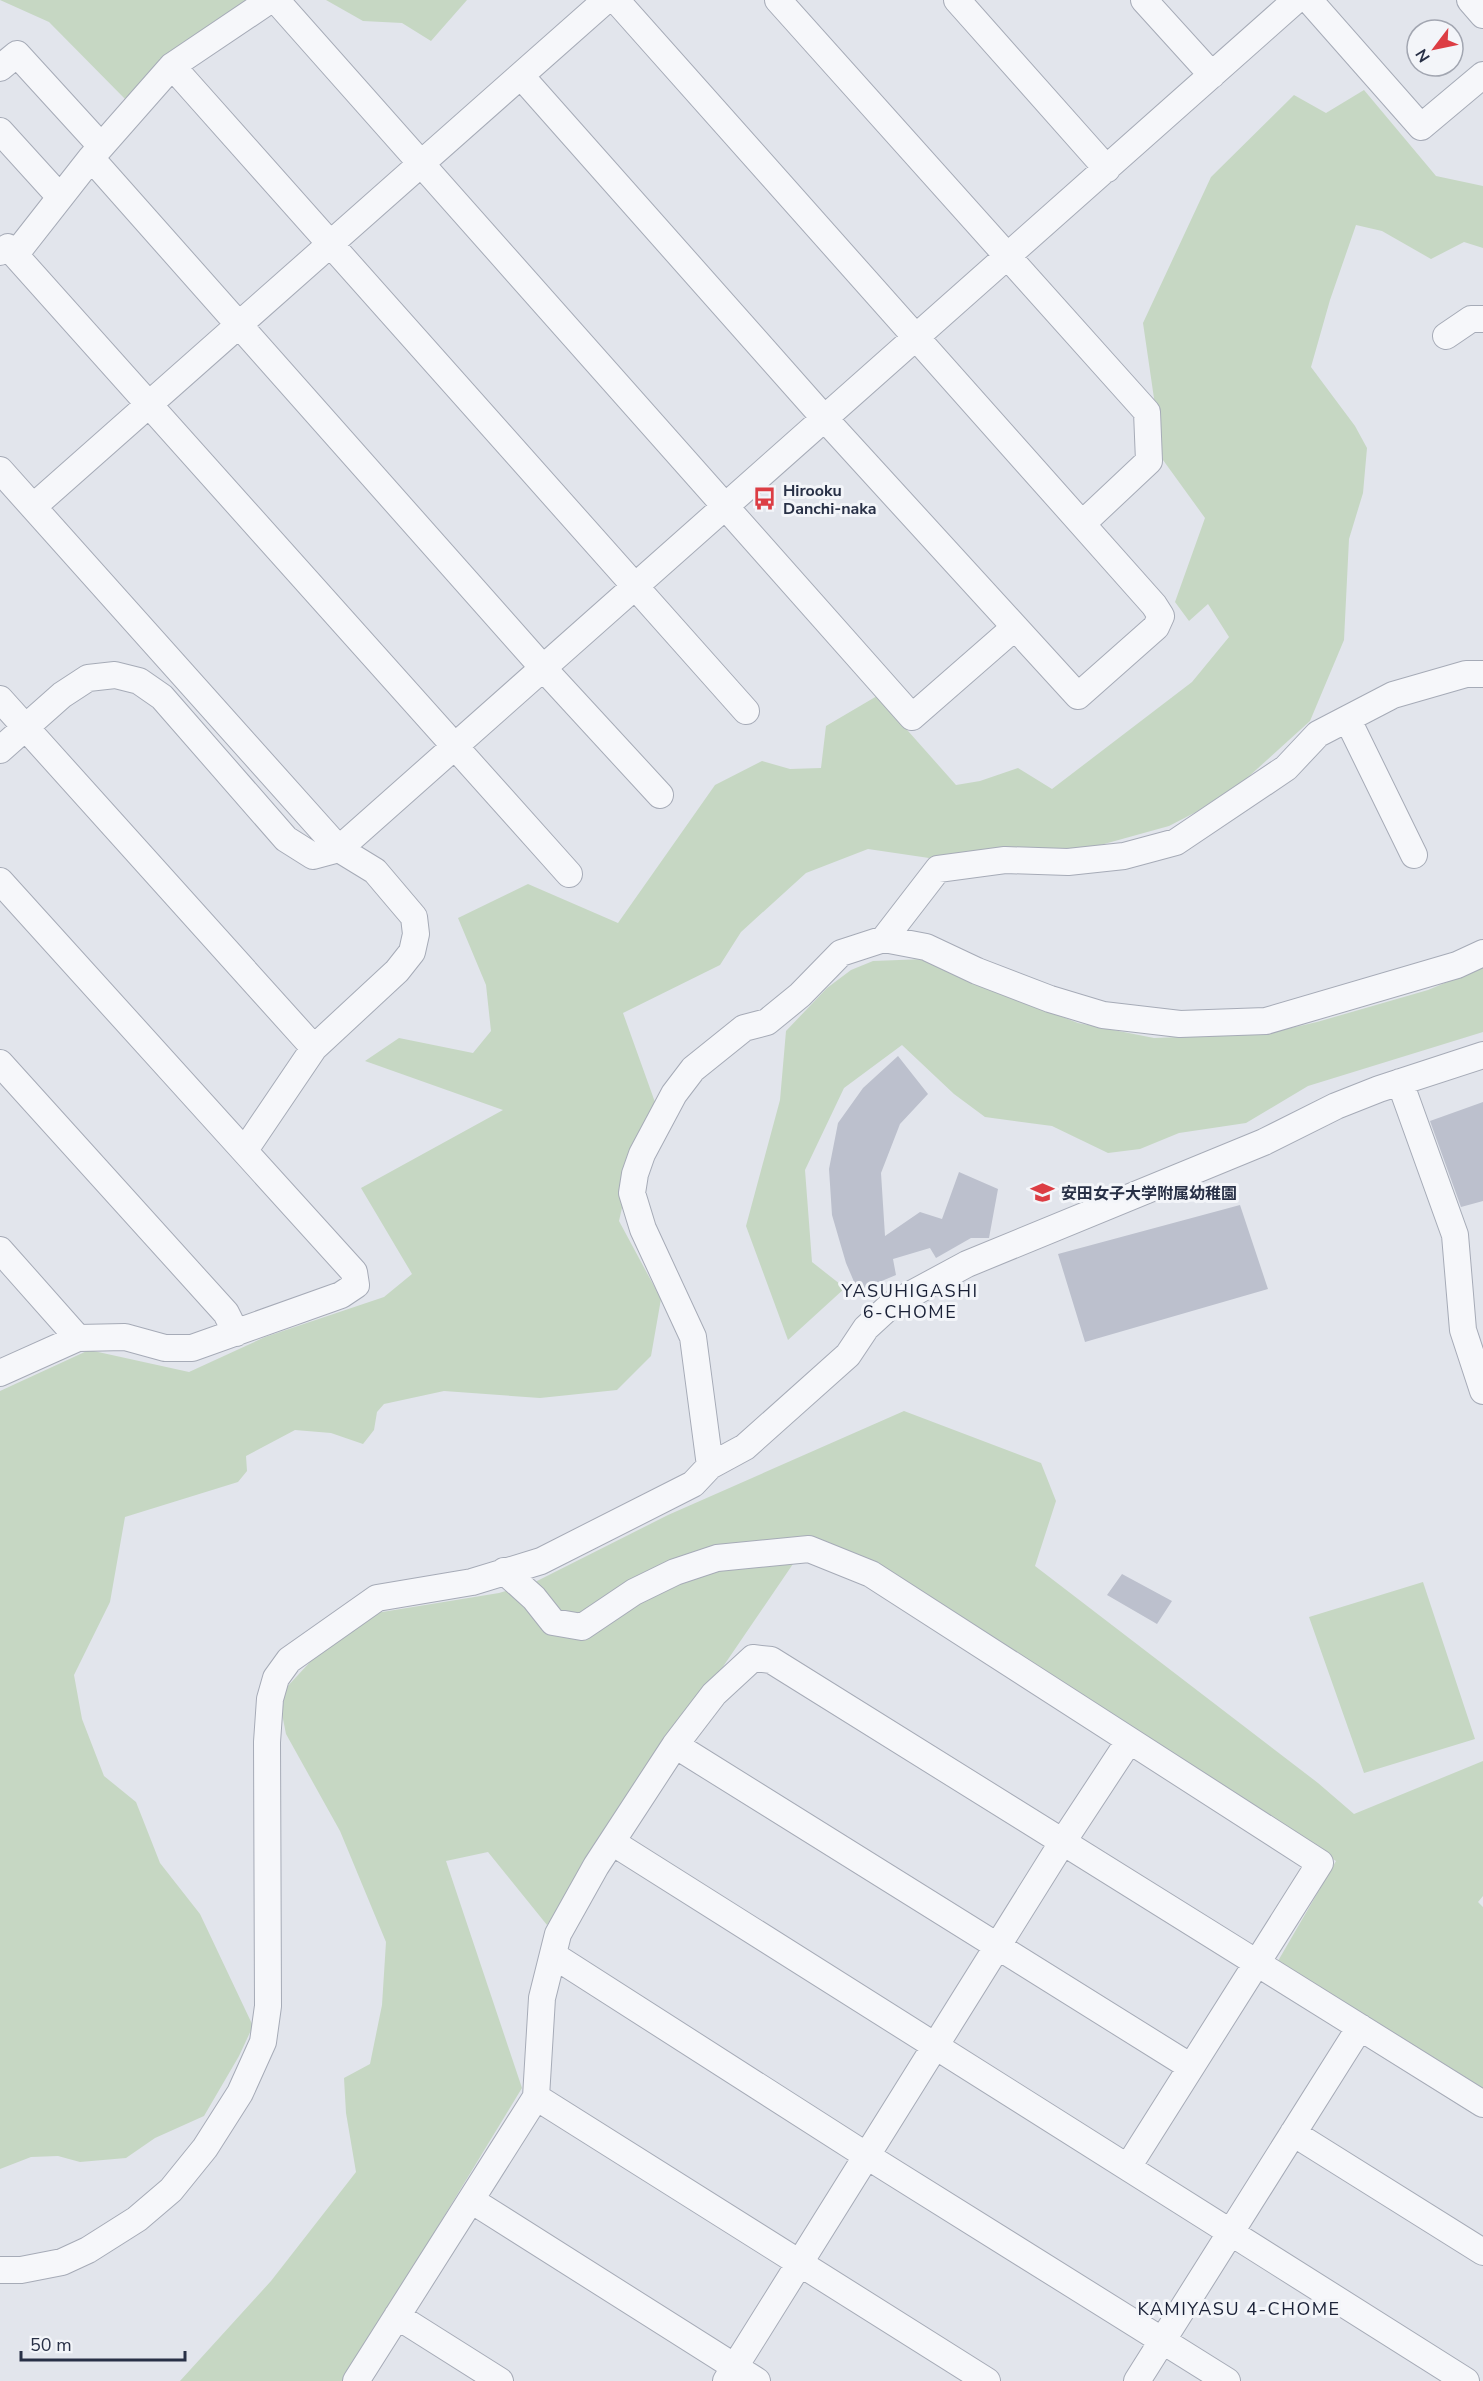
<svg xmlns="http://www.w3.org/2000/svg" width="1483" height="2381" viewBox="0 0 1483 2381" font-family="'Nunito Sans','Noto Sans JP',sans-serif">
<rect width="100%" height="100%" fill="#e2e5ec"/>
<path fill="#c6d7c3" d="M0 0H253L127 101 49 22Z
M326 0H467L431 41 402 23 363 21Z
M1364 90 1436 176 1483 186V248L1464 242 1431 259 1382 231 1356 225 1330 300 1311 367 1355 426 1367 448 1363 493 1349 539 1344 640 1310 721 1246 779 1196 812 1169 826 1068 854H993L929 858 868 849 806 873 741 932 720 965 623 1013 656 1105 633 1160 619 1221 661 1299 651 1356 617 1390 540 1398 444 1391 384 1404 377 1412 374 1430 363 1444 331 1433 295 1430 246 1456 247 1471 238 1482 125 1517 110 1602 74 1675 82 1719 104 1776 136 1802 160 1863 200 1914 253 2026 239 2056 204 2116 155 2138 126 2158 80 2162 58 2156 31 2157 0 2169V1391L89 1350 189 1372 265 1337 384 1297 412 1274 361 1188 503 1110 365 1061 399 1038 473 1053 491 1031 486 985 458 918 528 884 618 923 715 785 762 761 790 769 821 768 826 726 877 696 956 785 980 781 1018 768 1052 789 1192 682 1229 637 1208 604 1189 621 1175 602 1205 518 1163 460 1143 323 1211 177 1294 95 1326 113Z
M925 959 970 981 1078 1023 1154 1038 1265 1034 1317 1022 1428 990 1483 967V1032L1308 1086 1246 1123 1179 1133 1140 1149 1108 1153 1052 1126 985 1117 954 1094 902 1045 844 1088 805 1170 812 1262 845 1288 788 1340 746 1226 780 1100 786 1031 827 988 851 970 873 961Z
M904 1411 1041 1463 1056 1501 1035 1566 1318 1783 1354 1814 1483 1761V1896L1478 1902 1483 1907V2088L1278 1961 1336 1861 812 1536 547 1925 488 1852 446 1861 522 2088 344 2381H180L271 2281 356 2172 346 2113 344 2078 370 2064 382 2005 386 1942 340 1831 286 1734 282 1714 285 1689 324 1647 376 1613 499 1593 535 1582 668 1515Z
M1423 1582 1475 1739 1364 1773 1309 1617Z"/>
<path fill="#bcc0cd" d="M898 1056 928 1094 900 1124 881 1173 885 1236 920 1212 942 1219 959 1172 998 1189 989 1238H971L936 1258 930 1248 893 1259 896 1275 858 1291 846 1263 832 1215 829 1169 838 1123 863 1088Z
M1483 1102V1201L1461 1207 1430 1121Z
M1240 1205 1268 1289 1085 1342 1058 1254Z
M1122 1574 1172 1601 1157 1624 1107 1595Z"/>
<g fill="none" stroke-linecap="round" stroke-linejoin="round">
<defs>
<path id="minor" d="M276 0 912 717 1015 627
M778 0 1147 412 1149 461 1082 524
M957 0 1107 169
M1144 0 1212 75
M1309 0 1421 127 1483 75
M1470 0 1483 15
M172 66 746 711
M0 68 17 54 101 146
M521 76 825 419 1078 696 1156 627 1161 616 1154 605 616 0
M0 131 60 197
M91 158 544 669 660 795
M0 252 8 247 569 874
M15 255 91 158 172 66 270 0
M1446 336 1471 319H1483
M0 470 339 849 375 871 414 917 416 934 412 952 397 971 314 1048 245 1150
M33 507 606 0
M0 699 314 1048
M1348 720 1414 855
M0 750 62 695 88 678 115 675 139 681 162 697 286 839 313 856 339 849 1296 0
M0 881 354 1272 356 1285 341 1295 192 1348H165L125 1337 78 1338 0 1373
M884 939 938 869 1005 860 1068 862 1124 856 1176 842 1286 768 1318 734 1393 695 1466 674H1483
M0 1063 226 1313 236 1333
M1400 1082 1455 1235 1463 1330 1483 1391
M0 1250 78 1338
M710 1466 745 1447 848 1355 866 1328 891 1305 967 1264 1264 1142 1336 1106 1379 1089 1483 1055
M504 1571 534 1598 553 1622 582 1627 634 1592 675 1572 717 1558 809 1549 871 1574 1320 1863 1128 2167
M675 1745 1191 2067
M612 1842 1466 2381
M553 1955 867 2156 1227 2381
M536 2097 987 2381
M1293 2133 1483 2252
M471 2200 757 2381
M0 2270H21L62 2262 88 2250 137 2219 171 2190 205 2148 240 2093 263 2042 268 2006 267 1742 270 1699 276 1678 289 1660 377 1598 472 1582 541 1561 693 1484 710 1466 693 1337 643 1229 632 1193 635 1174 642 1154 674 1094 693 1069 744 1028 767 1022 800 995 841 953 884 939 926 947 977 971 1050 999 1103 1015 1180 1024 1266 1021 1457 965 1483 953
M397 2316 500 2381
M356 2381 536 2097 542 1998 558 1934 596 1866 675 1745 714 1694 753 1658 771 1660 1483 2104
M726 2381 1062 1843 1129 1741
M1137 2381 1360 2027"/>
</defs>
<use href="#minor" stroke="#a6abb7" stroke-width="28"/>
<use href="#minor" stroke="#f6f7fa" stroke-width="26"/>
</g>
<defs>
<symbol id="bus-bare" viewBox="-9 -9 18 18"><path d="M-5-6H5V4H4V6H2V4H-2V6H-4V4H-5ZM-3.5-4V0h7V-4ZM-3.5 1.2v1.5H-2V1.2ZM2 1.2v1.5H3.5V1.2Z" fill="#dc3d44" stroke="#f3f5f9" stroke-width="2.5" paint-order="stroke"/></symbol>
<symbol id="school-bare" viewBox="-9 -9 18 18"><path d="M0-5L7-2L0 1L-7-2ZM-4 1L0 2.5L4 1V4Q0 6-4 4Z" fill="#dc3d44" stroke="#f3f5f9" stroke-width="2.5" paint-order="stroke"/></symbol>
</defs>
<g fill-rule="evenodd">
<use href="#bus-bare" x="748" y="482" width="33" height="33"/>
<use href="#school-bare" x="1026" y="1176" width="33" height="33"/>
</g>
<g text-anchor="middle" stroke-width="6" stroke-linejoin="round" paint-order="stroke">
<g font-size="16" font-weight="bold" fill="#283046" stroke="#f3f5f9" text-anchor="start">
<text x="783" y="496">Hirooku<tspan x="783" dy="18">Danchi-naka</tspan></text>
<text x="1061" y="1199">安田女子大学附属幼稚園</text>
</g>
<g font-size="18" letter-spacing="1.5" fill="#1a2137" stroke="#f3f5f9">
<text x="910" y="1297">YASUHIGASHI<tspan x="910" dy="21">6-CHOME</tspan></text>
<text x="1239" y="2315">KAMIYASU 4-CHOME</text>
</g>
</g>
<g transform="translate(1435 48) rotate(238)"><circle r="28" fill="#f3f5f9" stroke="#a2a6b1" stroke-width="1.5"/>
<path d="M0-4.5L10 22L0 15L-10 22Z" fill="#dc3d44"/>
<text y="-9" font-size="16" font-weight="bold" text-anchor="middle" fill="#283046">N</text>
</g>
<path d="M21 2351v9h164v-9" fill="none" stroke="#283046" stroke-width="3"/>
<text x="30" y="2351" font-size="18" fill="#283046" stroke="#f3f5f9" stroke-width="4.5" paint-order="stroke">50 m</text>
</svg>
